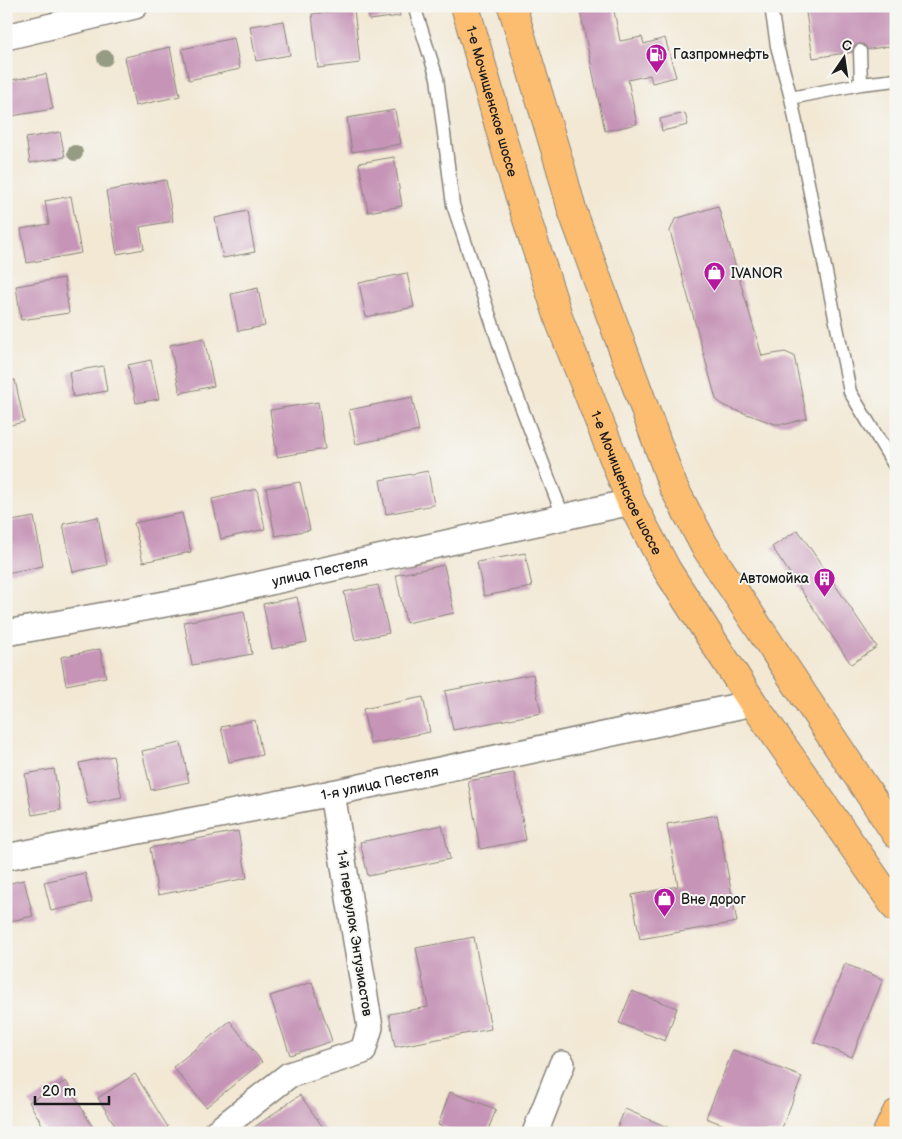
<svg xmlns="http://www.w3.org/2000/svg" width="902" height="1139" viewBox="0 0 902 1139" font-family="'Balsamiq Sans',sans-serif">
<rect width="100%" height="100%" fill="#f6f6f2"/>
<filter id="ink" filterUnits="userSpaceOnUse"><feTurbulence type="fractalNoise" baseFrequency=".02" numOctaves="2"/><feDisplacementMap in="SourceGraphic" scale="10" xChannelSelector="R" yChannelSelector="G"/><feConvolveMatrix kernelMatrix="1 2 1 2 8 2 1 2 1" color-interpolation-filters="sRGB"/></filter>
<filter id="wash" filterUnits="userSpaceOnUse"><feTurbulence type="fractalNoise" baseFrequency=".0096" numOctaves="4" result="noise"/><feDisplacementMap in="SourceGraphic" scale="20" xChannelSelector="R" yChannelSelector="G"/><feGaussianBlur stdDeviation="1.12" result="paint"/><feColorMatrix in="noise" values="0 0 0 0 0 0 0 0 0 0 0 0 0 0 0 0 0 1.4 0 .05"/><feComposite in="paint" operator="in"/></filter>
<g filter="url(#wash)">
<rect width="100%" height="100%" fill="#f2e8d4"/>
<g id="blocks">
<path fill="#c694b7" d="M368 6H398L400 16 369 20Z
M579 6H613L620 41 642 37 644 44 665 38 676 77 652 83 650 75 628 80 637 124 605 131Z
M805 6H896V45L813 58Z
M354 9 360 63 318 68 312 14Z
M284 21 290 55 256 61 250 26Z
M234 38 240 69 189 80 182 49Z
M170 47 180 96 135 106 125 57Z
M46 74 53 109 12 116 6 81Z
M395 110 401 144 352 152 347 118Z
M685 113 688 125 662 131 660 119Z
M60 132 65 157 30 163 26 138Z
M394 157 402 206 368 212 359 163Z
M166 180 173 221 140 227 144 249 117 254 106 191Z
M71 196 81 253 27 263 21 229 49 224 45 201Z
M718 206 762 356 785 352 794 356 807 418 787 424H775L724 406 716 399 670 231 675 219Z
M247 211 255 252 223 258 215 218Z
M407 273 414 307 366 317 359 283Z
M64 278 69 313 21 320 16 286Z
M258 288 265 326 238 331 231 294Z
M204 338 214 386 180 393 170 345Z
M151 360 159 399 136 403 128 365Z
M103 366 107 391 73 397 69 372Z
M15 380 24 422 6 426V382Z
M412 397 419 431 356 444 349 410Z
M318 402 325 449 277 457 270 410Z
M428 471 434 505 386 514 380 480Z
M300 482 310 530 275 536 266 488Z
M257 489 265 529 221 539 212 499Z
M182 513 191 552 143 562 134 523Z
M34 517 43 566 6 573V522Z
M98 517 107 565 73 572 63 524Z
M798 530 877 647 851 664 772 547Z
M525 553 532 587 484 596 477 562Z
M444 565 454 613 406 623 396 575Z
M378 585 389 633 355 640 344 592Z
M297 597 307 642 272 649 263 604Z
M244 611 252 654 192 665 184 622Z
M100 649 106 677 66 685 61 657Z
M533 674 541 713 453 730 445 691Z
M423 697 430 732 370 744 363 709Z
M255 720 262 755 229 762 221 727Z
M181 743 189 782 151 790 142 751Z
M113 756 122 797 88 804 79 763Z
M54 769 61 810 32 815 25 774Z
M514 773 526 840 480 849 468 781Z
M6 794 11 812 6 813Z
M717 815 737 922 640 939 632 895 678 886 667 824Z
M442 825 450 859 368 876 360 842Z
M238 831 247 878 158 895 150 848Z
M85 873 92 902 51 911 44 882Z
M24 880 33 916 6 922V884Z
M474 937 491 1029 395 1047 389 1014 428 1007 416 948Z
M845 964 883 979 852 1057 814 1042Z
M312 982 332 1041 290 1055 270 996Z
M632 991 677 1008 665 1041 619 1023Z
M230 1021 262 1062 206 1107 173 1067Z
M733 1050 802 1077 780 1133H744L706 1118Z
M135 1074 168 1127 159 1133H120L98 1098Z
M66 1081 96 1133H47L29 1102Z
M450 1092 496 1109 487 1133H459L438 1125Z
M300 1095 327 1133H246Z
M625 1109 681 1133H615Z"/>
</g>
</g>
<g filter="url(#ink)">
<use href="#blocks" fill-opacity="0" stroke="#878278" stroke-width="1"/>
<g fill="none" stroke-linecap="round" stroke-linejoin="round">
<defs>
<path id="service" d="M414 6 437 78 453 205 510 377 563 516
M771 6 777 46 791 98 850 392 896 468
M860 51 861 84
M791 98 861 84 896 80"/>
<g id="minor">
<path d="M6 37 135 6"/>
<path id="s1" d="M6 633 198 598 631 502"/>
<path id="s2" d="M6 857 332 793 753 703"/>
<path d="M215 1133 289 1075 363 1051 370 1027 332 793"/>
<path d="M535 1133 562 1064"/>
</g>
<g id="primary">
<path id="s3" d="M465 6 514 179 560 322 631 502 667 570 753 703 896 908"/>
<path d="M512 6 561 169 572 210 673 486 704 545 896 834"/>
<path d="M887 1133 896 1114"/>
</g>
</defs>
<use href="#service" stroke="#878278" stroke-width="15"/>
<use href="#minor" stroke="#878278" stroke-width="28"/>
<use href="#primary" stroke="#878278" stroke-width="30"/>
<use href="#service" stroke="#fff" stroke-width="12"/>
<use href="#minor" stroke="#fff" stroke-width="25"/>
<use href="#primary" stroke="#fcbd6f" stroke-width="28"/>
</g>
<g fill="#969b83">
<circle cx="105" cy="58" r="8"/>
<circle cx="75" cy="153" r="8"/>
</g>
</g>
<defs>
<symbol id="fuel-pin" viewBox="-11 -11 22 30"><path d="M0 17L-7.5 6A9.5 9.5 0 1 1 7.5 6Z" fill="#b5179e" stroke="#f6f6f2"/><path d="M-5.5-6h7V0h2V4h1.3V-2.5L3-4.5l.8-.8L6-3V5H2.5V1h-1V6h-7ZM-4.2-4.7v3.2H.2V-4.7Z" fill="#fff"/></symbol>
<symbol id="shop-pin" viewBox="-11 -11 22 30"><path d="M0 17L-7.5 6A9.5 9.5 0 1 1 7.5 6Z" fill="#b5179e" stroke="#f6f6f2"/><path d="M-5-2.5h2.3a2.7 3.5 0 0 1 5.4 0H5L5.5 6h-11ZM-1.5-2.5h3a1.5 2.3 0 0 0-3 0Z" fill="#fff"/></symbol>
<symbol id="building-pin" viewBox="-11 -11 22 30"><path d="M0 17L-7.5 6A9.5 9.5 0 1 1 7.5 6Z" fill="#b5179e" stroke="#f6f6f2"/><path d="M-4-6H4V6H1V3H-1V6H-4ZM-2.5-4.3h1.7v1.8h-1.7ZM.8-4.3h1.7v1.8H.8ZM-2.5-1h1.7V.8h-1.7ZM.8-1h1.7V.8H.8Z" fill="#fff"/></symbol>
</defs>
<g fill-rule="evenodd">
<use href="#fuel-pin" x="644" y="42" width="25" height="34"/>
<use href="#shop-pin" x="702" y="260" width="25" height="34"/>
<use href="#building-pin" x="812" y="566" width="25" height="34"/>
<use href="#shop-pin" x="652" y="886" width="25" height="34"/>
</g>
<g text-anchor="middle" stroke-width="4" stroke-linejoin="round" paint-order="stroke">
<g font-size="14" fill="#1c1c1c" stroke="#f6f6f2" text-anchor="start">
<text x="673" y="59">Газпромнефть</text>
<text x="731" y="278">IVANOR</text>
<text x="809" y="583" text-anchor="end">Автомойка</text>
<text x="681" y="904">Вне дорог</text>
</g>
<g font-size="14" fill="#1c1c1c" stroke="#f6f6f2">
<text dy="5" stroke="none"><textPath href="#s3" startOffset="99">1-е Мочищенское шоссе</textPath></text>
<text dy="5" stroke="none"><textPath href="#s3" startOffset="504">1-е Мочищенское шоссе</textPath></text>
<text dy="5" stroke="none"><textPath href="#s1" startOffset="320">улица Пестеля</textPath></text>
<text dy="5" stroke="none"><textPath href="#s2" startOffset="381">1-я улица Пестеля</textPath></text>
<text transform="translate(355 933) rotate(81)" y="5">1-й переулок Энтузиастов</text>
</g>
</g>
<rect width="902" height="1139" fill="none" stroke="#f6f6f2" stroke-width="25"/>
<g transform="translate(844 58) rotate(13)" stroke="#f6f6f2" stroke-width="4" paint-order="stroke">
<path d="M0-4L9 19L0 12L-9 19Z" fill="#1c1c1c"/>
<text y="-8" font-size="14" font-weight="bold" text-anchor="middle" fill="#1c1c1c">С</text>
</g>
<path d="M35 1096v8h74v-8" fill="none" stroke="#1c1c1c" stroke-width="2.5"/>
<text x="42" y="1096" font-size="15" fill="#1c1c1c" stroke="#f6f6f2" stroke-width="4" paint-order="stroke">20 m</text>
</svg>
